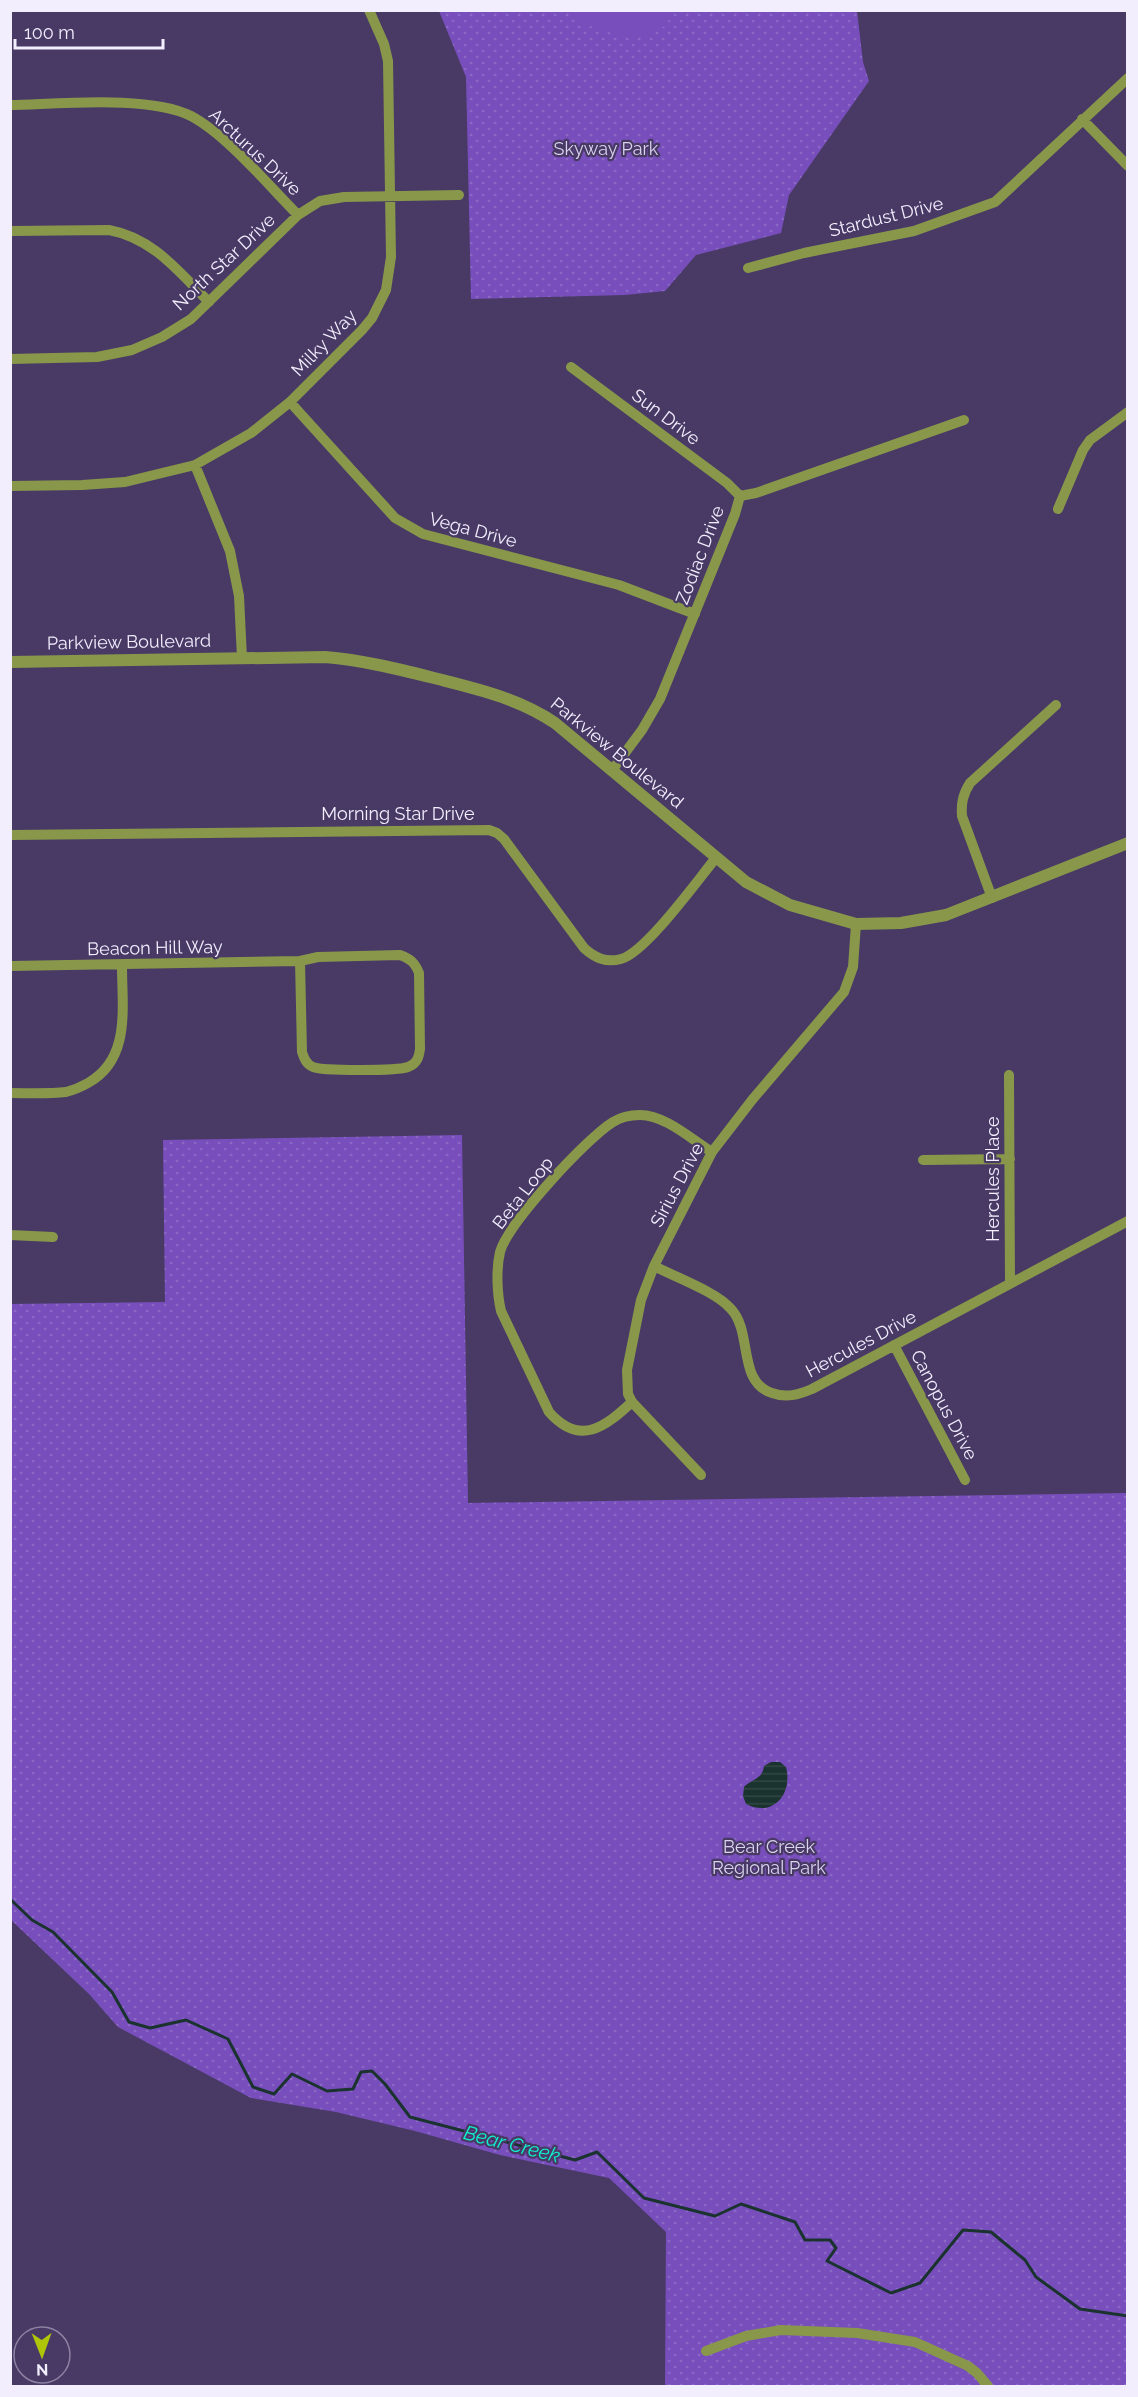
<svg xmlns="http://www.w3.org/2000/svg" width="1138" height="2397" viewBox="0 0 1138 2397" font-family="Raleway,sans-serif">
<defs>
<pattern id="park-dots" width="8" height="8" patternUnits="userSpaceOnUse" patternTransform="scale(1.5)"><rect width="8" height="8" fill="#784ebc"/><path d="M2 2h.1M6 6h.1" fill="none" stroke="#8c68c6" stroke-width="1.8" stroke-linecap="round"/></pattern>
<pattern id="water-rules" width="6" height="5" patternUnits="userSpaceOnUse" patternTransform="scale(1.5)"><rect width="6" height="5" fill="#1a332e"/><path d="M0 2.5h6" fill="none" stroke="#304743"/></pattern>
</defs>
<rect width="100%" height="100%" fill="#483a65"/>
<path fill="url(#park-dots)" d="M439 11H857L863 62 869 81 789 195 781 233 696 255 665 291 625 295 471 299 466 77Z
M462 1135 468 1503 1127 1493V2386H665L666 2232 609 2178 500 2155 415 2131 336 2112 251 2098 118 2027 89 1994 11 1920 10 1304 165 1302 163 1140Z"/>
<path fill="#784ebc" d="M568 11H675C672 15 668 22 664 26 642 46 586 31 568 11Z"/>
<path fill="url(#water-rules)" d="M771 1762H780L786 1767C793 1794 773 1818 746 1804L743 1796 744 1787C753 1778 762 1780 764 1766Z"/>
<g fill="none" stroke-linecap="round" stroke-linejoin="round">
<path stroke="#1a332e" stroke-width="3" d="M10 1899 32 1920 53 1932 112 1992 129 2022 150 2028 186 2020 228 2039 253 2087 274 2094 292 2074 327 2091 353 2089 361 2072 372 2071 385 2084 410 2117 575 2160 597 2152 644 2198 715 2216 741 2204 795 2222 805 2240H830L836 2248 827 2261 891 2293 920 2283 963 2230 991 2232 1025 2260 1036 2277 1080 2309 1128 2316"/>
<path stroke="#89974b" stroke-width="10" d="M10 105C59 104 150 95 191 116 227 135 269 186 298 215
M1082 119 1128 166
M10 231 109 230C153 238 179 272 209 302
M748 268 804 253 914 231 995 202 1128 78
M10 359 97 357 132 350 162 337 191 319 298 215 320 201 344 197 459 195
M571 367 727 483 740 496
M290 402 395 518 423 534 619 585 695 614
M195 465 230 551 239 596 242 658
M10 486 82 485 125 482 195 465 251 433 290 402 362 330 372 318 386 290 391 257 388 61 384 44 369 10
M1058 509 1083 450 1090 440 1128 412
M613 769 642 730 660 699 735 514 740 496 756 493 964 420
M10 835 489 830 497 833 504 839 584 948C595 958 606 963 621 959 645 953 697 881 715 859
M992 898 962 816C961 803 963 794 970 783L1056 705
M400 955C411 959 415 963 419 973L420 1049C419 1057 417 1064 408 1067 398 1071 321 1071 313 1067 306 1064 304 1058 302 1052L300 961 318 957Z
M10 966 300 961
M1009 1075 1010 1283
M10 1093C29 1093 48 1094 66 1092 74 1090 81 1087 88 1083 131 1059 122 1008 122 966
M923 1160 1010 1159
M10 1235 53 1237
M654 1266C675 1277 717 1292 731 1309 753 1332 737 1382 772 1393 786 1398 798 1395 812 1389L1128 1221
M894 1345 965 1480
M632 1402C605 1427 580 1447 549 1412L501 1311C497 1294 496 1269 500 1252 508 1223 587 1138 613 1122 621 1117 631 1115 640 1115 665 1115 691 1139 712 1152
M701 1475 632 1402 628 1394 627 1370 641 1300 654 1266 712 1152 752 1100 844 992 853 967 856 924
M706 2351 746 2336 781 2330 857 2333 915 2342 968 2366 977 2373 988 2386"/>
<path stroke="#89974b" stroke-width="12" d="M10 662 325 657C362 660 398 669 434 678 477 689 518 698 555 723L746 882 790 905 856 924 901 923 946 915 1128 843"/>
</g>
<g text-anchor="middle" stroke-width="4.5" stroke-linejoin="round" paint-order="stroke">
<g font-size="18" fill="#dad2ef" stroke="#483a65">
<text x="606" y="155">Skyway Park</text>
<text x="769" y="1853">Bear Creek<tspan x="769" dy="21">Regional Park</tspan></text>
</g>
<g font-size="18" fill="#f3eefe" stroke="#483a65">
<text transform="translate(255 152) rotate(43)" y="6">Arcturus Drive</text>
<text transform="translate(886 217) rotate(-14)" y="6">Stardust Drive</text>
<text transform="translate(224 262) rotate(-43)" y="6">North Star Drive</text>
<text transform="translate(324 343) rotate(-46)" y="6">Milky Way</text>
<text transform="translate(666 417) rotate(37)" y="6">Sun Drive</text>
<text transform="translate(473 530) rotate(15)" y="6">Vega Drive</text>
<text transform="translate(700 555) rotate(-69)" y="6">Zodiac Drive</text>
<text transform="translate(129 642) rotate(-1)" y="6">Parkview Boulevard</text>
<text transform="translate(617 753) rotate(39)" y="6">Parkview Boulevard</text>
<text x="398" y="820">Morning Star Drive</text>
<text transform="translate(155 948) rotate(-1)" y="6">Beacon Hill Way</text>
<text transform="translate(993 1179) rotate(-90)" y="6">Hercules Place</text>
<text transform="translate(677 1185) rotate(-62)" y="6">Sirius Drive</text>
<text transform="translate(523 1193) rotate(-52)" y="6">Beta Loop</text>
<text transform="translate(861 1344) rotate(-28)" y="6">Hercules Drive</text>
<text transform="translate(944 1405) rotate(62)" y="6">Canopus Drive</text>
</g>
<g font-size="20" font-style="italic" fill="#0ef3d2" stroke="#483a65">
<text transform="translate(512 2144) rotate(14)" y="7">Bear Creek</text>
</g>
</g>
<rect width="1138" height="2397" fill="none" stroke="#f3eefe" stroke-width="24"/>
<g transform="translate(42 2355) rotate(179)"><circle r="28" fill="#483a65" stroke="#8c82a2" stroke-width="1.5"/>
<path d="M0-4.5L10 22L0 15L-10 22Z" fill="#aec509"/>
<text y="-9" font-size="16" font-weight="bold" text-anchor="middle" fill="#f3eefe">N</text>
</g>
<path d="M15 39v9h148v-9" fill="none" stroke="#f3eefe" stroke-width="3"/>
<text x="24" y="39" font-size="18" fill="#f3eefe" stroke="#483a65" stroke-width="4.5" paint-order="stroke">100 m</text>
</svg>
